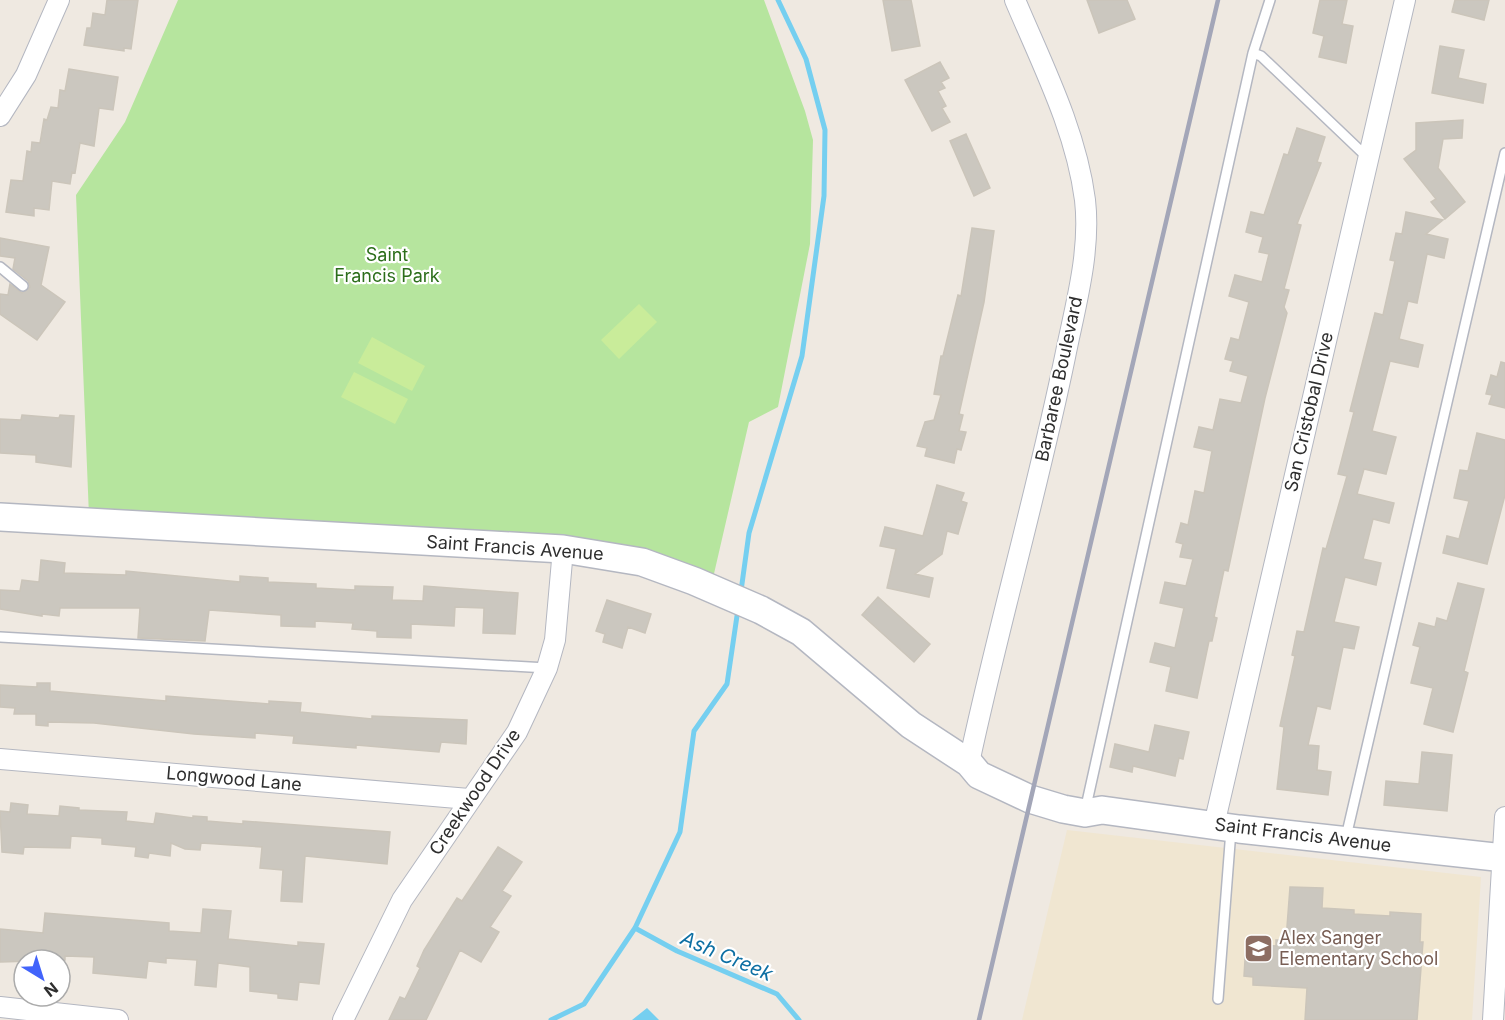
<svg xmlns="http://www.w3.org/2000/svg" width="1505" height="1020" viewBox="0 0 1505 1020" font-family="Inter,sans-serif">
<rect width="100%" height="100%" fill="#efe9e1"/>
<path fill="#f0e6d1" d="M1067 830 1481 877 1472 1020H1022Z"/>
<path fill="#b6e59e" d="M178 0H764L805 111 813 140 810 244 778 407 749 422 713 578 626 545 89 516 76 195 125 122Z"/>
<path fill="#c9ec9a" d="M639 304 657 322 619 359 601 340Z
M372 337 425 366 412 391 358 363Z
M354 372 408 399 395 424 341 397Z"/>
<path fill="#75cff0" d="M647 1008 659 1020H632Z"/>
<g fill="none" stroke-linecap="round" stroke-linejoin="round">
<path stroke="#75cff0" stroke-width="5" d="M741 591 749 533 802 356 824 196 825 130 806 59 778 0
M635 928 677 951 777 994 799 1020
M551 1020 584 1004 635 928 680 832 694 731 727 684 738 609"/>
</g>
<path fill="#cbc7bf" stroke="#cbc5ba" stroke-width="1.5" d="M107 0H138L131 49 124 48V51L84 45 87 28H91L93 13 105 15Z
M883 0H911L920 46 892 51Z
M1087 0H1127L1135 19 1099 33Z
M1320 0H1347L1342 24 1353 26 1346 63 1319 57 1324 36 1313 33Z
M1455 0H1489L1484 20 1452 12Z
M1440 46 1464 50 1458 78 1486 84 1483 103 1432 93Z
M940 62 949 78 941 82 945 88 938 91 946 106 942 108 950 122 932 131 905 80Z
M69 69 118 77 113 110 99 108 94 146 80 143 75 173 72 172 70 184 52 181 49 210 34 208V216L6 212 11 180 23 181 27 151 31 152 32 142 40 143 44 119 47 120 51 107 58 108 60 90 65 91Z
M1463 120 1462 138 1443 139 1438 168 1465 202 1445 219 1431 202 1436 199 1404 159 1416 150V123Z
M1297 128 1325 137 1317 162 1321 163 1297 224 1301 225 1284 289 1289 290 1284 307 1287 313 1265 398 1228 571 1224 570 1214 617 1217 618 1212 641H1209L1197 698 1166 691 1171 667 1150 662 1155 643 1175 648 1184 608 1160 603 1165 582 1186 586 1193 559 1180 557 1183 544 1176 542 1181 523 1188 525 1195 491 1204 493 1212 451 1194 447 1199 427 1213 430 1220 399 1241 403 1248 376 1230 371 1233 361 1225 359 1231 338 1239 340 1249 302 1229 296 1235 275 1262 282 1269 254 1259 252 1263 237 1246 232 1251 212 1264 215 1284 154 1288 155Z
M966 134 990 188 974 196 950 141Z
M1406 212 1443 220 1426 234 1448 239 1444 258 1427 254 1417 303 1408 301 1399 339 1423 345 1418 367 1390 361 1372 431 1396 437 1386 474 1364 469 1357 494 1394 503 1389 523 1373 519 1363 559 1381 563 1376 585 1345 577 1334 622 1359 627 1354 649 1343 647 1330 709 1317 706 1308 745 1319 746 1317 770 1331 772 1328 795 1277 789 1284 727 1280 726 1295 656 1292 655 1297 631 1304 632 1323 548 1326 549 1347 476 1338 474 1354 412 1350 411 1375 313 1383 315 1395 261 1390 260 1396 233 1402 234Z
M972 228 994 231 984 302 959 414 963 415 959 431 966 432 961 450 957 449 954 463 925 456 927 448 917 446 925 422 934 420 941 395 934 394 941 356H943L958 295 961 296Z
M0 238 49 247 41 285 65 302 37 340 0 314V294L8 295 10 284 22 293 30 287 28 281 13 269 15 258 0 256Z
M1501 362 1505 363V408L1489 404 1492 395 1486 394 1491 375 1497 377Z
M22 415 59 418 60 415 74 416 71 467 36 462V455L0 453V419L21 420Z
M1477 433 1505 440V495L1487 564 1443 553 1447 536 1459 539 1469 501 1454 498 1460 470 1468 471Z
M937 485 964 493 961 501 967 503 958 534 947 531 942 554 915 574 933 578 929 597 887 588 896 549 880 546 885 527 923 536Z
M41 560 65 563 64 573 126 575V571L240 582V576L268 578V582L316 584V588L355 590V586L393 587 392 600 423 601 424 586 518 593 515 634 483 633 484 608 455 607 454 626 411 624V638L377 637V631L352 629 353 623 315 621V627L281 626V615L209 610 205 641 138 638 140 608H60L59 616 42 614V616L0 609V590L20 591 22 580 39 582Z
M1458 583 1484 589 1464 671 1468 673 1453 732 1424 724 1433 688 1411 683 1420 647 1413 645 1419 623 1435 627 1437 618 1447 621Z
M878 597 930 644 914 662 862 615Z
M607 600 651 614 645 633 628 627 622 648 603 642 605 634 596 631Z
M37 683H50V691L96 695 166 701V696L269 704V701L301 703 300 712 372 719V716L467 720 466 744 441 742 439 752 356 745V748L293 743 294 736 255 733V738L194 734 94 723 48 722V726L36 725V714H14L15 708 0 707V685L37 687Z
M1155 725 1189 732 1183 759 1179 758 1175 776 1133 766 1132 772 1110 767 1115 744 1149 752Z
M1422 752 1452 755 1447 811 1384 805 1386 781 1419 784Z
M11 803 28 805 27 814 59 816 60 806 79 808V810L127 812 126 821 154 824 156 813 193 818V816L207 817V821L243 824V821L390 832 387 864 305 856 302 902 281 901 283 870 260 868 262 847 201 843 200 850 185 849 171 843 170 856 149 853 148 858 135 856 136 847 102 844V838L71 836 70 848 24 847 23 854 2 852 0 811 10 812Z
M498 847 522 862 502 891 511 896 490 927 499 932 481 962 460 950 426 1020H389L400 997 405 999 420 968 417 966 424 950 457 898 462 901Z
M1290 887 1323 888 1322 908 1354 910V914L1390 916V912L1421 914 1420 942H1423L1417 1020H1305L1307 988 1253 985V977L1244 976 1246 944 1276 946V940H1286Z
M203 909 231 911 228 939 298 946V942L324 944 319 984 299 982 297 1000 278 998V994L250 991V967L218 963 216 987 195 985 197 960 166 958V963L148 961 146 978 93 973 94 957 65 956V960L0 962V929L43 933 45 913 169 923V931L201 933Z"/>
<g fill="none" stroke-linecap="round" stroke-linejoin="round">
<defs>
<path id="lane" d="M1253 53 1261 56 1368 158
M0 267 23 286
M0 637 547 668
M1085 811 1253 53 1270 0
M1346 837 1505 153
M1218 999 1231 830"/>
<path id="street" d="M0 116 26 75 59 0
M0 759 469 799
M969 763C998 627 1037 493 1065 357 1075 307 1091 252 1085 200 1076 130 1042 64 1015 0
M1214 825 1405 0
M0 1007 118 1020
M343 1020 402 900 517 732 547 668 555 640 563 549
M1493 1020 1505 817"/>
<path id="secondary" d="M0 517 563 549 642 562 694 581 761 610 801 632 911 725 969 763 979 775 1030 799 1063 809 1085 813 1102 810 1239 829 1505 858"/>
</defs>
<use href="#lane" stroke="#b4b7c1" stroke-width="12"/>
<use href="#street" stroke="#b4b7c1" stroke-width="22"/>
<use href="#secondary" stroke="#b4b7c1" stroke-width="30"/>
<use href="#lane" stroke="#fff" stroke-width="9"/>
<use href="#street" stroke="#fff" stroke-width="20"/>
<use href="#secondary" stroke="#fff" stroke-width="27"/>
<path stroke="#a3a6b8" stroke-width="4.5" d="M979 1020 1218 0"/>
</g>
<defs>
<symbol id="school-square" viewBox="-11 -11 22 22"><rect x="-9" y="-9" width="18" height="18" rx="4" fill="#8d6e63" stroke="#fff"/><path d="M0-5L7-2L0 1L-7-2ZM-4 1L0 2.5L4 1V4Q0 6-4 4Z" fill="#fff"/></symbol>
</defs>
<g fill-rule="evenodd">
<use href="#school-square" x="1242" y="932" width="33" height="33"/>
</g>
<g text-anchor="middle" stroke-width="4.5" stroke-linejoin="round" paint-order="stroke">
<g font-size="18" fill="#2c6e1b" stroke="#fff">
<text x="387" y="261">Saint<tspan x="387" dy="21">Francis Park</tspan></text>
</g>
<g font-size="18" fill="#2e2e2e" stroke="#fff">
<text transform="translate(1059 379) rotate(-78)" y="6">Barbaree Boulevard</text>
<text transform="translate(1309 412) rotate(-77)" y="6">San Cristobal Drive</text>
<text transform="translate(515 548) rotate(4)" y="6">Saint Francis Avenue</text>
<text transform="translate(234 779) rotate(5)" y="6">Longwood Lane</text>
<text transform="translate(475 792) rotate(-56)" y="6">Creekwood Drive</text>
<text transform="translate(1303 835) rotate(7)" y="6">Saint Francis Avenue</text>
</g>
<g font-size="18" fill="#785e54" stroke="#fff" text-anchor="start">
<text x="1279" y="944">Alex Sanger<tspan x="1279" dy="21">Elementary School</tspan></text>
</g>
<g font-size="20" font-style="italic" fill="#0d6fa3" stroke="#fff">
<text transform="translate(727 956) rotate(23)" y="7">Ash Creek</text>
</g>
</g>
<g transform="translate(42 978) rotate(142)"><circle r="28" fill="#ffffff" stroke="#ababab" stroke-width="1.5"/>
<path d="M0-4.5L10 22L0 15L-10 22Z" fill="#4264fb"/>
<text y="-9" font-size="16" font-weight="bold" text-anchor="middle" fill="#2e2e2e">N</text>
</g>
</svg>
